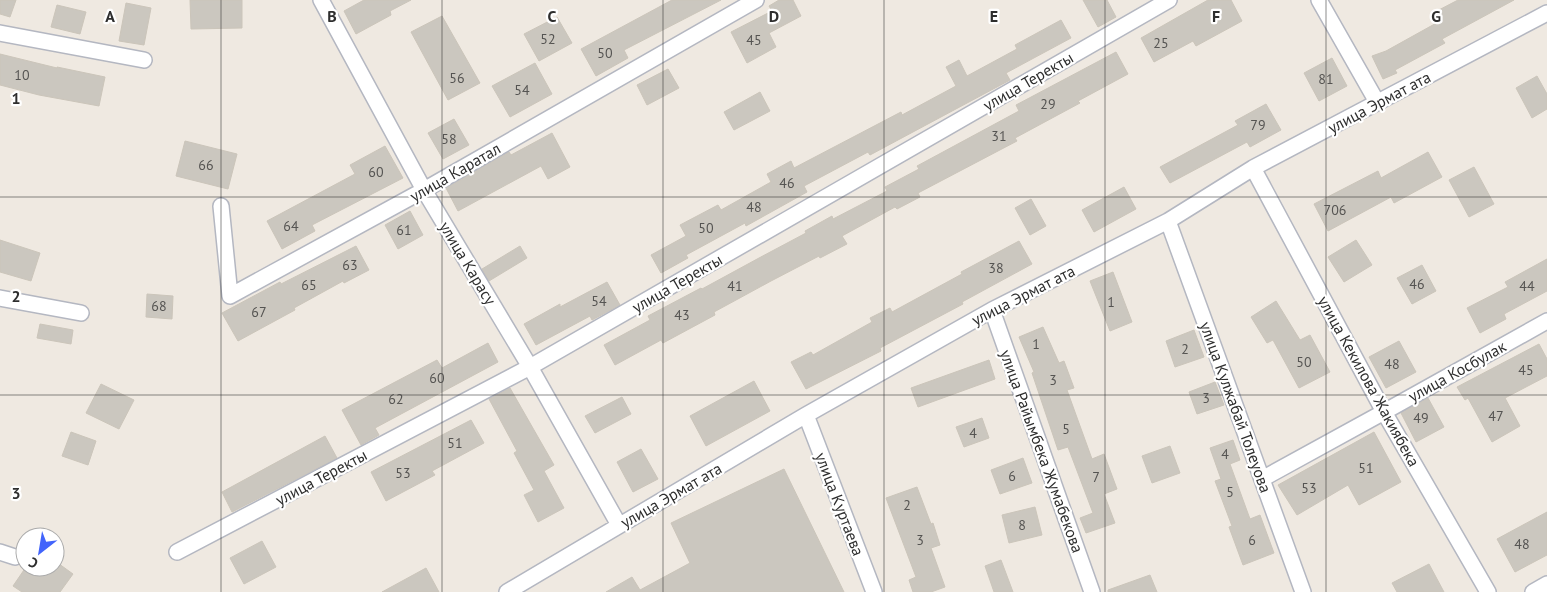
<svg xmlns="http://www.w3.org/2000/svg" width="1547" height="592" viewBox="0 0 1547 592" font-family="'PT Sans',sans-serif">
<rect width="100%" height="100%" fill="#efe9e1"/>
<path fill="#cbc7bf" stroke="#cbc5ba" d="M0 0H16L10 17 0 14Z
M190 0H242V28L191 29Z
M364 0H411L390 11 391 15 356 34 344 11Z
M672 0H721L624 50 628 58 596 76 581 49Z
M779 0H793L801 16 769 33 776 47 747 63 731 32 772 11 769 6Z
M1083 0H1107L1116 17 1098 27Z
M1208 0H1231L1242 21 1196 46 1193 41 1154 62 1141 38Z
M1458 0H1514L1442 39 1445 43 1395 70 1397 73 1383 79 1372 56 1386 51 1440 21 1435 12Z
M126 3 151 8 144 45 119 41Z
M57 5 86 12 80 34 51 27Z
M442 16 480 83 448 100 411 32Z
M557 17 572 43 539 61 524 34Z
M1061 20 1071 38 1006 73 1010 80 870 155 868 152 804 186 807 192 746 226 745 223 686 255 688 258 661 273 651 255 686 236 680 225 718 205 721 210 771 182 767 174 791 161 794 168 901 112 902 115 956 86 946 67 959 60 967 76 1017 49 1015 45Z
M1116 52 1128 74 1078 101 1080 103 1015 138 1017 141 918 193 920 197 897 209 895 207 842 236 847 244 820 258 819 256 771 281 714 312 715 315 663 343 661 340 615 365 604 345 650 320 648 316 701 288 702 289 759 258 806 233 805 231 832 216 833 219 887 191 885 187 919 169 917 166 1019 111 1016 105Z
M0 54 57 68V67L105 77 99 106 39 95 0 85Z
M1332 58 1347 86 1319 101 1304 73Z
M535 63 552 94 510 117 492 86Z
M668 69 679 88 647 105 637 85Z
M1537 76 1547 94V109L1532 118 1516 88Z
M760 92 770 111 734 130 724 112Z
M1266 104 1281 130 1250 147 1247 142 1170 183 1160 167 1238 125 1235 121Z
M454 119 469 145 443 159 428 133Z
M552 133 570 167 548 179 541 166 458 211 446 188 509 152 511 155Z
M185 141 237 154 228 189 176 176Z
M385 146 403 178 312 225 315 231 282 249 267 221 355 174 350 165Z
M1428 152 1442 177 1394 203 1391 197 1328 231 1314 204 1378 171 1381 178Z
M1474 167 1494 204 1469 217 1449 180Z
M1124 187 1136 209 1094 232 1082 210Z
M1031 199 1046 226 1030 235 1015 208Z
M410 211 423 235 398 249 385 225Z
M0 240 40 253 31 281 0 272Z
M1356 240 1372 265 1344 282 1328 257Z
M1019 241 1032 264 962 302 963 304 880 348 881 351 806 389 791 362 811 352 813 355 872 322 870 318 890 308 892 312 962 274 961 272Z
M356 246 369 270 344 283 343 281 294 308 295 310 238 341 222 313 280 282 281 284Z
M520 246 527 258 489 281 482 269Z
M1547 259V291L1504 314 1506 319 1480 333 1467 308 1508 287 1505 282Z
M1422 265 1436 291 1412 304 1397 278Z
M1113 272 1132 322 1110 331 1090 281Z
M607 282 620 305 592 320 590 316 536 345 524 324 560 304V307Z
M147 294 173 296 172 319 146 317Z
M1276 301 1300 340 1310 335 1330 372 1299 388 1273 340 1267 343 1251 317Z
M40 324 73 330 71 344 37 338Z
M1043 327 1059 363 1064 361 1074 388 1067 390 1092 459 1104 454 1117 489 1104 494 1115 523 1086 533 1080 518 1093 513 1068 447 1058 450 1032 373 1034 372 1019 337Z
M1194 330 1204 357 1175 367 1166 341Z
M1399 341 1416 372 1386 388 1369 357Z
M488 343 498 362 375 428 379 435 361 445 342 410 437 360 442 368Z
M1539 344 1547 359V376L1505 398 1520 426 1492 442 1468 398 1465 400 1457 387Z
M989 360 995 379 918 407 911 388Z
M754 381 770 411 706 446 690 416Z
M1215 382 1224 405 1197 414 1189 392Z
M101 384 134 400 119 429 86 413Z
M510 388 554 465 544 471 564 508 538 522 524 495 534 490 514 453 517 451 489 399Z
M622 397 631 414 595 433 585 416Z
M1428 398 1444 427 1416 442 1401 413Z
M982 418 989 438 964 447 956 427Z
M471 420 484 443 432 471 435 475 386 501 371 472Z
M71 432 96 441 88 465 62 456Z
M1374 432 1401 482 1359 505 1348 485 1297 515 1278 485Z
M325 436 337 458 232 512 222 492Z
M1233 440 1240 460 1230 464 1250 519 1260 515 1274 553 1243 565 1229 527 1232 526 1215 481 1221 479 1210 448Z
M1170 446 1180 473 1152 483 1142 456Z
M641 449 658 479 633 492 617 462Z
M1023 458 1032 483 1000 494 991 470Z
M784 469 844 592H606L632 577 640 590 690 563 671 523Z
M917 487 931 524 933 523 940 545 931 548 945 587 931 592H913L909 580 916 577 886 498Z
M1035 507 1042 535 1009 543 1002 515Z
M1547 512V555L1515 572 1497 539Z
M262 541 276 567 244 584 230 558Z
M1001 560 1013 592H994L985 566Z
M55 561 73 574 60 592H22L13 586 26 567H55Z
M1429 564 1444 592H1397L1392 583Z
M426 568 439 592H382Z
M1150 575 1157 592H1108V590Z"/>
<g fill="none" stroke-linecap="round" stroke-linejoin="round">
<defs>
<path id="street" d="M321 0 424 190 530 367 619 525
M1319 0 1377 102
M0 33 144 60
M1253 168 1384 412 1488 592
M221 206 230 296 424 190 756 0
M1168 221 1303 592
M0 298 81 313
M992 310 1092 592
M806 415 874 592
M1262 479 1384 412 1547 321
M0 552 15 557
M177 552 530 367 1169 0
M507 592 806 415 992 310 1168 221 1253 168 1547 13
M1533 592 1547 584"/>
</defs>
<use href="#street" stroke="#b4b7c1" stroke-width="18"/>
<use href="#street" stroke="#fff" stroke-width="15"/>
</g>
<path fill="none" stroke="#2e2e2e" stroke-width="1" stroke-opacity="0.55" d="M221 0V592M442 0V592M663 0V592M884 0V592M1105 0V592M1326 0V592M0 197H1547M0 395H1547"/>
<g text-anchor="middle" stroke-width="4.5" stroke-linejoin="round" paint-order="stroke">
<g font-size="14" fill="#555452">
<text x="548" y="44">52</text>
<text x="754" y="45">45</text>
<text x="1161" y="48">25</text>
<text x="605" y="58">50</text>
<text x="22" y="80">10</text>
<text x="457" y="83">56</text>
<text x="1326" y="84">81</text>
<text x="522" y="95">54</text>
<text x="1048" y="109">29</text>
<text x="1258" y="130">79</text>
<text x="999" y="141">31</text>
<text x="449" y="144">58</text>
<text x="206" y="170">66</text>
<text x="376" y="177">60</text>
<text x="787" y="188">46</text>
<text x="754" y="212">48</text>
<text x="1335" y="215">706</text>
<text x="291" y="231">64</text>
<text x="706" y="233">50</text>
<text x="404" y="235">61</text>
<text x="350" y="270">63</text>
<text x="996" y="273">38</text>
<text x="1417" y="289">46</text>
<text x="309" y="290">65</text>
<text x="735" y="291">41</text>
<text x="1527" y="291">44</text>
<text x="599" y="306">54</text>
<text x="1111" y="307">1</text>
<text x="159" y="311">68</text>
<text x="259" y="317">67</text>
<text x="682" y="320">43</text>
<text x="1036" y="349">1</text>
<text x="1185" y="354">2</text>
<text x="1304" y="367">50</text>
<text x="1392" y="369">48</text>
<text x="1526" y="375">45</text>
<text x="437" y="383">60</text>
<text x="1053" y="385">3</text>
<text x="1206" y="403">3</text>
<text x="396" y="404">62</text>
<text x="1496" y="421">47</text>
<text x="1421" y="423">49</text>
<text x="1066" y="434">5</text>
<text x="973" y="438">4</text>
<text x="455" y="448">51</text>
<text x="1225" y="459">4</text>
<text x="1366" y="473">51</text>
<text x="403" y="478">53</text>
<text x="1012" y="481">6</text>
<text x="1096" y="482">7</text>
<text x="1309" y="493">53</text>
<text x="1230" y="497">5</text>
<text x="907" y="510">2</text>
<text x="1022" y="530">8</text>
<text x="920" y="545">3</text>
<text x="1252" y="545">6</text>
<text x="1522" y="549">48</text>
</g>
<g font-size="16" fill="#2e2e2e" stroke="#fff">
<text transform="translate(1028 81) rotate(-30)" y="6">улица Теректы</text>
<text transform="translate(1379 102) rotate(-28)" y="6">улица Эрмат ата</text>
<text transform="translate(455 172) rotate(-30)" y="6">улица Каратал</text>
<text transform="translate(468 263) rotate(59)" y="6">улица Карасу</text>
<text transform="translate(677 283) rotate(-30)" y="6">улица Теректы</text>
<text transform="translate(1023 295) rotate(-27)" y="6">улица Эрмат ата</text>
<text transform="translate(1457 371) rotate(-29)" y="6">улица Косбулак</text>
<text transform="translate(1369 381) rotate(61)" y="6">улица Кекилова Жакиябека</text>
<text transform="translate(1236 407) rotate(70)" y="6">улица Кулжабай Толеуова</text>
<text transform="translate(1042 451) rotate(70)" y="6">улица Райымбека Жумабекова</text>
<text transform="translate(321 477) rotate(-28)" y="6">улица Теректы</text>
<text transform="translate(671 495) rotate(-30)" y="6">улица Эрмат ата</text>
<text transform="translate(840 504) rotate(69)" y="6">улица Куртаева</text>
</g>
</g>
<g font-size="16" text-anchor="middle" font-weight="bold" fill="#2e2e2e" stroke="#fff" stroke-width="4.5" stroke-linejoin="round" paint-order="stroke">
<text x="110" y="22">A</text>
<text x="332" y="22">B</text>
<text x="552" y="22">C</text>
<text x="774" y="22">D</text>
<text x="994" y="22">E</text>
<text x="1216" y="22">F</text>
<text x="1436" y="22">G</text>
<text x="16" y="104">1</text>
<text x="16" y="302">2</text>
<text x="16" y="499">3</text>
</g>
<g transform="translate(40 552) rotate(211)"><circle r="24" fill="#ffffff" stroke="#ababab"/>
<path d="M0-4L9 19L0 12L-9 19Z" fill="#4264fb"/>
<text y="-8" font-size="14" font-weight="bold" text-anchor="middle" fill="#2e2e2e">С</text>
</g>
</svg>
